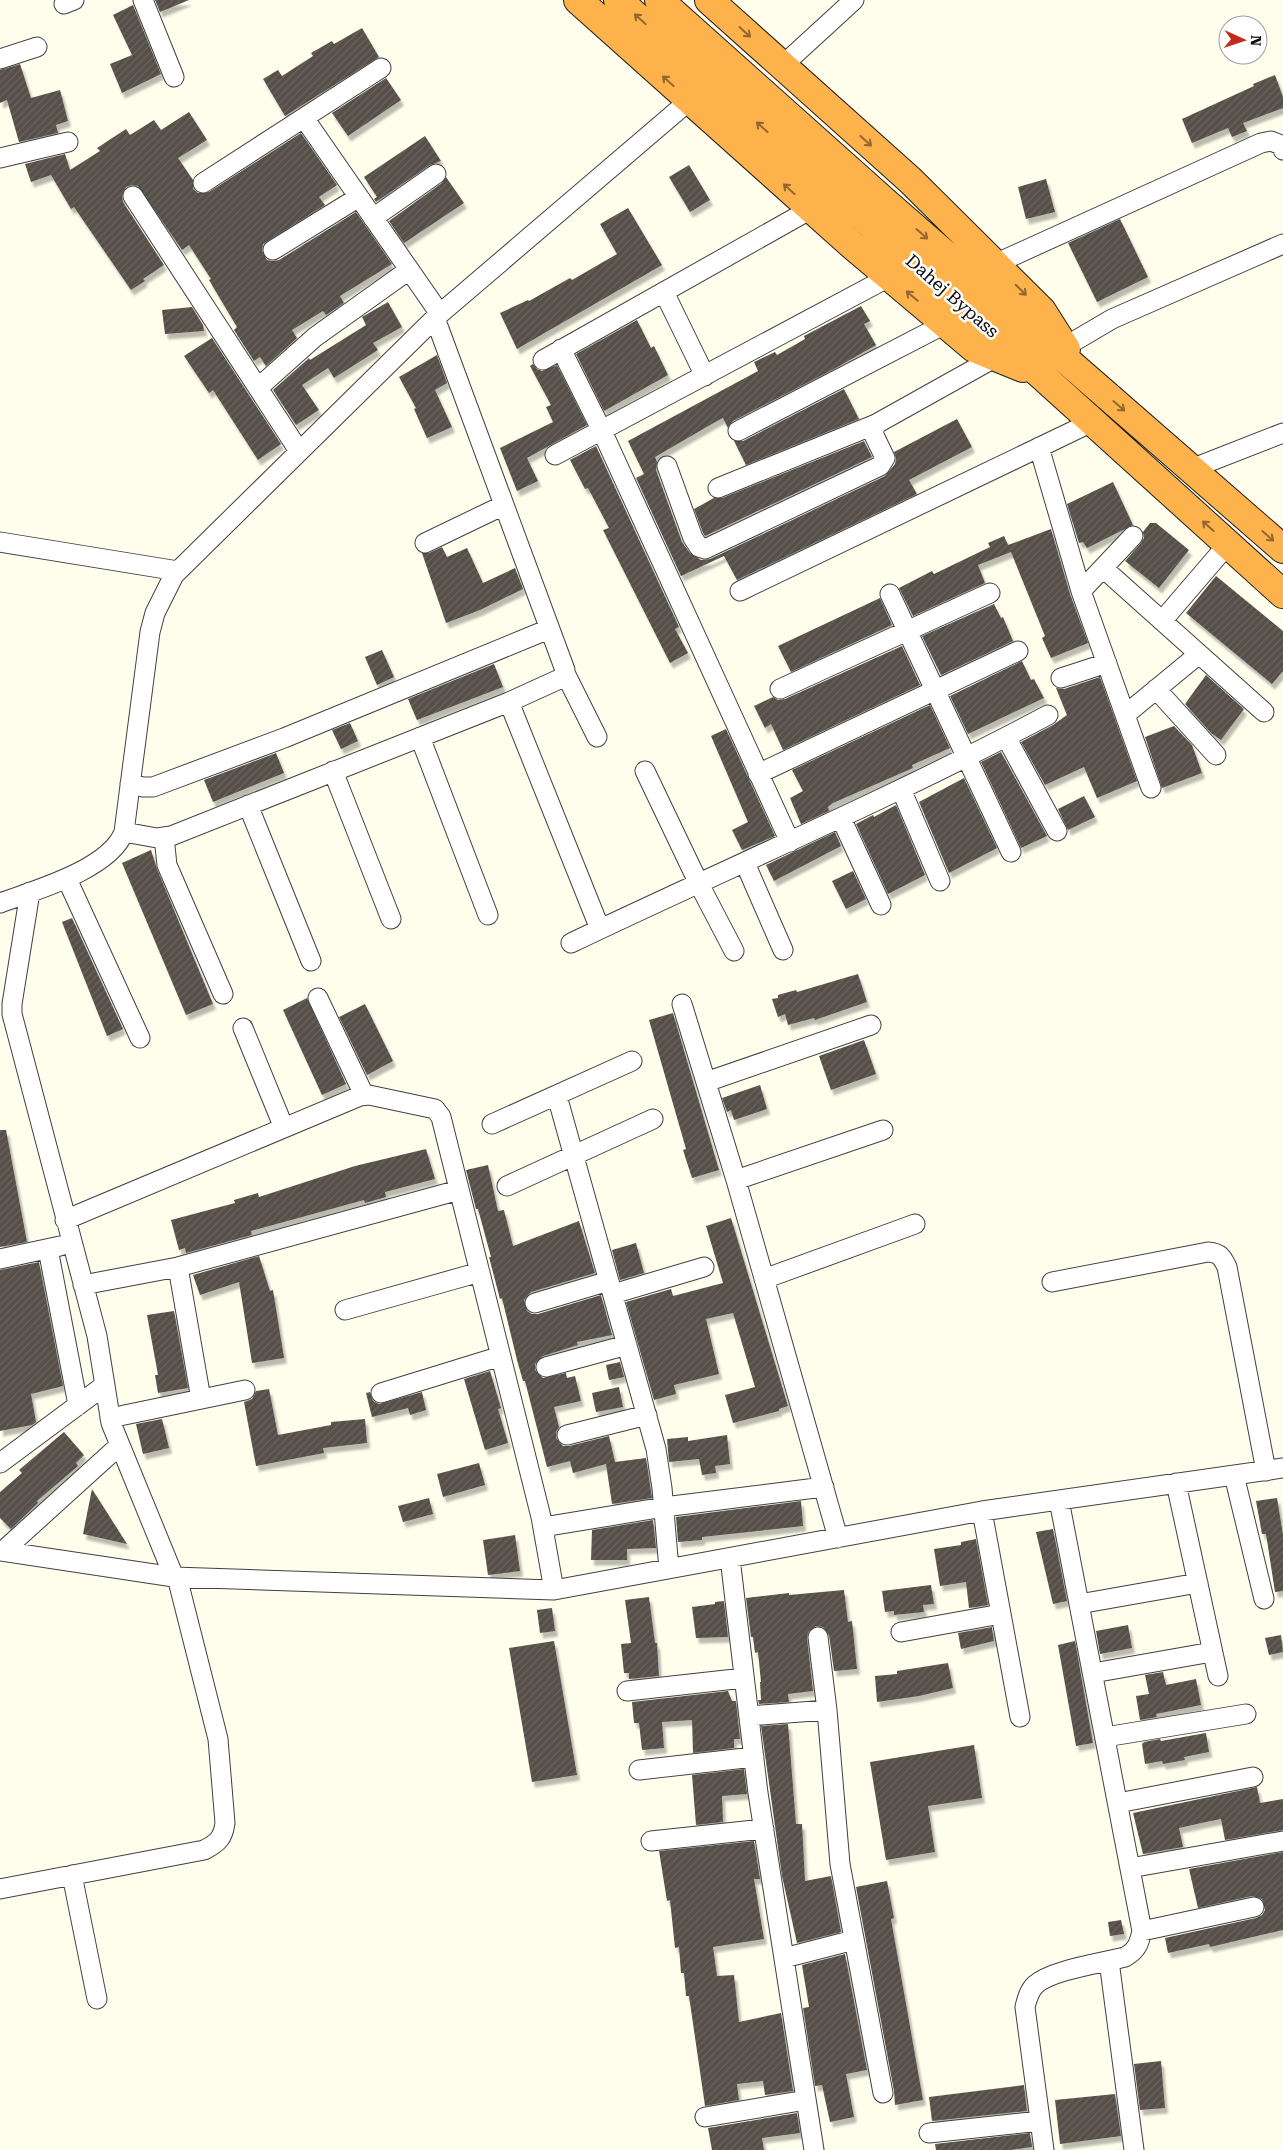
<svg xmlns="http://www.w3.org/2000/svg" width="1283" height="2150" viewBox="0 0 1283 2150" font-family="'Roboto Serif',serif">
<defs>
<pattern id="building-hatch" width="6" height="6" patternUnits="userSpaceOnUse" patternTransform="scale(1.25)"><rect width="6" height="6" fill="#564f48"/><path d="M-1 1l2-2M0 6l6-6M5 7l2-2" fill="none" stroke="#69645e"/></pattern>
<filter id="shadow"><feDropShadow dx="3" dy="5.5" stdDeviation="1" flood-color="#0004"/></filter>
</defs>
<rect width="100%" height="100%" fill="#fffeed"/>
<path fill="url(#building-hatch)" filter="url(#shadow)" d="M155 0H189L160 12Z
M133 5 161 74 122 93 110 64 132 55 113 15Z
M362 28 379 57 285 116 263 79 278 70 282 76 313 56 311 53 332 41 334 44Z
M20 64 31 98 60 90 68 121 56 125 58 133 19 142 7 100 0 103V70Z
M1275 75 1283 97V108L1243 123 1247 131 1232 137 1228 128 1192 143 1182 119 1254 86 1253 84Z
M386 78 401 100 348 136 332 113Z
M189 112 207 140 178 158 193 180V189L198 193 209 192 301 133 337 185 319 197 325 205 263 244 262 251 267 260 273 261 279 260 356 212 392 264 340 296 344 303 326 315 323 311 292 330 297 338 266 366 260 357 254 361 234 330 237 327 209 280 211 279 189 245 182 250 138 186 132 185 126 187 122 196 123 202 164 265 143 279 145 281 131 290 74 207 71 209 51 175 31 182 25 164 65 154 70 170 100 151 97 148 126 129 130 135 154 120 161 130Z
M425 136 441 161 430 165 376 202 374 199 377 197 364 177Z
M689 165 710 200 690 212 669 177Z
M446 177 464 203 404 243 389 221 442 183Z
M1046 179 1055 212 1026 219 1018 187Z
M628 208 662 265 517 349 500 313 528 300 529 301 570 278 572 280 617 254 600 224Z
M1120 219 1148 277 1097 302 1068 243Z
M388 302 402 327 373 343 378 350 334 378 328 368 302 385 319 410 296 425 273 390 309 358 310 360 366 325 362 317Z
M861 306 870 321 864 324 876 345 834 369 733 421 728 428 723 418 717 421 655 457 657 462 656 470 682 542 690 553 701 560 710 559 885 476 895 464 896 458 894 452 957 419 972 447 909 480 917 494 737 580 724 556 681 576 636 478 644 474 628 441 758 371 754 362 775 352 777 355 805 339 804 336Z
M192 307 203 325 204 331 165 334 162 310Z
M637 320 651 348 654 346 668 375 604 411 576 354Z
M212 338 281 444 258 460 213 390 209 393 184 356Z
M437 355 447 383 435 390 452 427 427 438 414 409 416 408 399 377Z
M533 364 537 369 542 371 557 365 587 425 527 458 538 481 517 491 500 448 553 422 546 407 551 405 530 366Z
M844 389 859 419 746 465 734 441H743Z
M864 441 872 457 705 536 703 533 694 509 714 498H722Z
M596 446 679 627 675 629 688 653 670 663 603 530 609 528 588 488 585 489 570 460Z
M1113 482 1133 525 1087 548 1083 542 1079 543 1067 504Z
M1150 523H1156L1189 550 1159 588 1125 561 1141 543 1144 538 1143 532Z
M1051 529 1070 594 1088 643 1051 658 1042 638 1045 636 1011 552 978 565 985 583 913 616 899 588 932 571 934 574 990 547 988 543 1004 536 1009 547 1008 545Z
M442 547 447 557 467 548 483 583 515 568 523 589 480 610 446 623 422 553H429Z
M1216 576 1283 631V671L1272 684 1186 613Z
M880 598 892 625 791 672 778 646Z
M994 604 1001 618 1003 617 1013 641 941 675 922 636Z
M902 646 920 685 783 750 771 724 765 728 754 706 773 697 778 700 785 699Z
M382 650 394 677 377 685 365 657Z
M1022 661 1031 680 1034 679 1044 698 968 734 950 696Z
M494 664 503 687 417 720 408 699Z
M1206 675 1244 709 1221 740 1211 733 1185 704Z
M1100 677 1137 781 1097 798 1084 767 1045 785 1021 742 1053 725 1067 715 1056 688 1064 689Z
M930 705 950 748 912 765 913 768 833 803 828 807 829 811 801 824 790 798 803 791 792 770Z
M350 723 358 741 341 749 332 730Z
M1174 726 1192 745 1202 773 1162 788 1145 737Z
M726 729 775 836 742 850 732 830 748 822 711 736Z
M1001 752 1047 836 1021 848 981 762Z
M276 753 284 773 213 802 204 780Z
M964 778 997 848 949 873 919 802Z
M1084 796 1095 817 1068 830 1058 809Z
M896 805 925 875 888 894 856 824 873 815 874 817Z
M835 832 841 846 774 881 766 865Z
M151 850 157 869 213 1004 186 1015 122 863Z
M853 871 866 899 846 909 832 881Z
M72 918 123 1029 107 1036 62 922Z
M858 974 867 1002 815 1020 814 1018 788 1025 785 1014 778 1017 772 999 778 998V995L796 990 797 992Z
M307 998 346 1084 322 1095 283 1010Z
M365 1004 393 1061 367 1075 339 1017Z
M673 1013 719 1170 692 1178 683 1150 686 1149 649 1020Z
M864 1040 876 1074 831 1090 819 1056Z
M760 1085 767 1109 734 1120 731 1110 727 1112 722 1098Z
M0 1130H6L27 1242 0 1247Z
M426 1149 435 1179 385 1192 386 1197 365 1203 364 1200 251 1231 252 1235 186 1253 185 1248 179 1250 171 1220 235 1203 234 1200 258 1193 259 1197 355 1166Z
M488 1165 498 1211 504 1210 513 1246 579 1221 595 1273 531 1292 524 1300 527 1311 532 1314H538L601 1295 612 1335 577 1342 578 1345 543 1356 535 1364V1370L543 1378 566 1373 567 1378 575 1376 581 1401 554 1407 559 1427 556 1432V1438L563 1446H569L609 1436 615 1462 646 1458 652 1498 612 1504 606 1464 573 1473 570 1461 547 1467 525 1381H523L517 1360 502 1298 500 1299 489 1257H491L478 1209H476L466 1170Z
M731 1218 788 1406 779 1409V1411L733 1423 725 1395 755 1387 733 1313 706 1319 719 1374 674 1385 676 1394 654 1400 626 1302 671 1289 673 1296 723 1283 706 1226Z
M636 1243 644 1273 620 1280 612 1250Z
M259 1256 270 1291 273 1290 284 1358 252 1363 239 1282 200 1295 193 1275Z
M39 1262 63 1386 31 1394 36 1422 32 1425 0 1431V1270Z
M174 1311 188 1388 158 1393 155 1375H158L147 1315Z
M620 1362 624 1377 609 1380 606 1365Z
M490 1371 501 1408 498 1409 508 1443 485 1450 464 1379Z
M619 1387 623 1407 596 1412 592 1393Z
M269 1389 278 1435 331 1425V1422L365 1419 367 1443 323 1448 324 1453 256 1466 244 1402 252 1399 256 1391Z
M370 1392 373 1401 379 1404 422 1392 426 1410 410 1415 408 1408 372 1417 366 1393Z
M162 1419 169 1448 143 1454 136 1424Z
M64 1432 84 1455 76 1463 78 1466 37 1501 38 1503 11 1529 0 1518V1492L22 1473 19 1470Z
M727 1435 730 1464 715 1466 716 1473 702 1475 699 1459 669 1462 667 1439 688 1437V1441Z
M479 1463 485 1485 443 1497 437 1474Z
M92 1489 127 1544 83 1534Z
M429 1498 433 1514 403 1522 398 1506Z
M1277 1498 1283 1535V1591L1275 1592 1266 1534H1262L1256 1501Z
M801 1501 803 1526 702 1537V1540L678 1542 676 1517Z
M653 1520 656 1548 627 1549V1560H591L592 1530Z
M1053 1529 1067 1601 1053 1604 1036 1532Z
M515 1535 520 1571 488 1575 483 1540Z
M976 1539 988 1605 969 1608 966 1582 940 1586 934 1549 961 1545V1542Z
M931 1585 934 1604 923 1605 924 1612 894 1615V1611L885 1612 882 1591Z
M844 1590 848 1622 852 1621 857 1669 834 1671 829 1635 823 1627 816 1626 808 1632 807 1638 813 1691 788 1694 789 1702 759 1704 758 1700H761L760 1682H761L758 1652 755 1653 753 1637H751L746 1598 789 1593V1595Z
M649 1597 655 1643H657L659 1676 629 1679V1673H624L621 1644 631 1643 625 1600Z
M724 1601 728 1637 696 1638 692 1607 715 1604V1602Z
M552 1608 555 1631 540 1633 537 1610Z
M1128 1625 1132 1648 1100 1654 1096 1631Z
M992 1627 994 1641 961 1649 958 1633Z
M1281 1635 1283 1652 1269 1655 1265 1638Z
M554 1641 577 1775 532 1782 509 1648Z
M1075 1641 1093 1743 1076 1746 1058 1645Z
M948 1663 953 1688 919 1696 877 1702 875 1676 897 1674V1671Z
M1163 1672 1166 1685 1196 1679 1201 1705 1156 1714 1157 1717 1140 1720 1136 1696 1149 1694 1145 1675Z
M728 1691 732 1701H736L740 1739H734V1748L693 1753 692 1720 662 1722 664 1748 642 1750 639 1723H634L632 1702Z
M788 1724 796 1824H802L805 1881 831 1876 841 1932 797 1943 782 1876 761 1726Z
M1206 1733 1209 1752 1184 1757 1185 1760 1163 1764 1162 1761 1145 1764 1142 1744 1144 1742 1160 1739 1161 1741Z
M974 1745 982 1798 928 1806 935 1852 886 1860 870 1762Z
M744 1769 747 1794 722 1796 723 1822 696 1825 692 1775Z
M1257 1787 1260 1803 1283 1799V1830L1225 1840 1221 1819 1206 1822 1179 1828 1183 1847 1143 1854 1133 1813Z
M754 1841 760 1879H754L764 1939 713 1947 717 1976 734 1975 739 2022 781 2013 793 2091 765 2095 763 2081 737 2084 739 2100 705 2106 689 1996H686L684 1973H681L679 1947 675 1948 670 1900 667 1901 659 1851Z
M1283 1852V1930L1210 1947 1209 1944 1168 1953 1165 1938 1256 1918 1262 1915 1265 1910 1262 1899 1252 1896 1198 1908 1189 1869Z
M887 1881 894 1918 891 1919 923 2100 895 2105 894 2091 856 1887Z
M1121 1920 1124 1934 1110 1936 1108 1922Z
M845 1954 867 2070 846 2074 854 2117 830 2122 822 2085 815 2086 803 2008 809 2007 802 1965Z
M1161 2061 1165 2108 1140 2110 1134 2064Z
M1024 2085 1027 2111 932 2121 929 2097Z
M1115 2094 1121 2136 1060 2144 1055 2100Z
M797 2113 800 2133 762 2138 764 2150H712L708 2128Z
M1030 2133 1032 2147 1011 2150H936L935 2144Z"/>
<g fill="none" stroke-linecap="round" stroke-linejoin="round">
<defs>
<path id="minor" d="M143 0 174 77
M64 4 74 0
M0 59 37 47
M782 66 854 0
M304 118 440 314
M0 158 68 142
M203 183 381 68
M133 196 299 451
M373 218 436 174
M273 250 359 197
M995 264 1261 143 1271 141 1281 145 1283 150
M664 292 705 376
M561 349 602 431 790 842
M1056 352 1112 319 1283 244
M543 360 811 209
M258 388 315 337 409 270
M738 431 945 324
M1039 447 1081 591 1151 788
M555 455 889 277
M667 466 693 538 699 547 705 549 880 466 885 458 873 433 876 424 996 357
M1191 469 1283 433
M718 488 876 424
M0 542 178 571
M425 543 504 505
M1103 568 1264 712
M740 591 1092 422
M1081 591 1133 536
M890 594 1011 852
M1162 621 1228 544
M565 673 597 737
M1061 678 1107 663
M780 689 990 593
M1156 689 1216 755
M509 702 600 929
M1125 715 1199 654
M420 737 488 915
M1006 737 1057 831
M333 771 391 919
M645 771 699 884 734 951
M758 774 1018 651
M130 784 143 787H153L284 738 549 629
M901 789 940 881
M248 805 311 961
M841 818 881 905
M124 832 157 838 171 836 509 702 564 677 565 670 435 318
M164 837 167 865 223 994
M745 863 783 950
M67 879 140 1038
M30 892 12 1004V1014L97 1336 111 1423 174 1577
M0 903C36 890 110 869 124 832L150 632 155 613 174 575 435 318 690 100
M571 943C730 867 892 798 1048 715
M318 998 364 1095
M682 1004 736 1180 838 1538
M243 1028 284 1128
M706 1082 871 1025
M557 1096 656 1449 662 1488 669 1569
M492 1124 632 1061
M736 1180 883 1130
M507 1186 653 1119
M65 1220 360 1096 369 1095 435 1109 441 1117 541 1517 554 1590
M48 1249 78 1405
M0 1259 60 1246
M178 1267 201 1399
M764 1279 915 1224
M1052 1282 1208 1252C1220 1253 1222 1257 1227 1267L1266 1471
M83 1285 178 1267 459 1190
M613 1294 704 1267
M535 1303 609 1281
M345 1310 480 1272
M546 1367 627 1345
M381 1393 501 1356
M110 1418 245 1390
M567 1435 647 1415
M0 1463 105 1385
M1234 1475 1264 1599
M1176 1483 1218 1676
M982 1511 1020 1717
M543 1527 664 1507 824 1487
M0 1551 174 1577 554 1590 982 1511 1283 1468
M3 1551 120 1445
M730 1558 758 1793 814 2150
M1079 1604 1198 1583
M901 1632 1001 1614
M818 1637 827 1710 840 1864 883 2093
M1093 1673 1212 1652
M627 1691 744 1678
M749 1716 827 1710
M1105 1737 1246 1714
M639 1770 754 1757
M1118 1803 1253 1777
M651 1841 764 1829
M1130 1868 1283 1841
M72 1875 97 1999
M0 1889 204 1850C218 1843 223 1838 225 1823L218 1739 177 1577
M1142 1931 1254 1907
M784 1958 854 1940
M1109 1961 1134 2150
M705 2117 806 2100
M929 2133 1040 2121
M1044 2150 1025 2007C1027 1999 1029 1991 1035 1985 1051 1970 1102 1963 1125 1957 1137 1950 1139 1944 1142 1931L1059 1500"/>
<path id="highway" d="M578 0 852 245 974 348 1023 368
M618 0 1041 375 1283 594
M659 0 885 202 1283 549
M709 0 910 180 1042 311 1066 349"/>
</defs>
<use href="#minor" stroke="#404040" stroke-width="21"/>
<use href="#highway" stroke="#1e1e1e" stroke-width="30"/>
<use href="#minor" stroke="#fff" stroke-width="19"/>
<use href="#highway" stroke="#feb24c" stroke-width="28"/>
</g>
<defs><path id="oneway-shaft" d="M-6 0H5M1.5-3L5.5 0L1.5 3" fill="none" stroke-width="1.6" stroke-linecap="round" stroke-linejoin="round" transform="scale(1.25)"/></defs>
<g stroke="#926830">
<use href="#oneway-shaft" transform="translate(640 19) rotate(-138)"/>
<use href="#oneway-shaft" transform="translate(745 32) rotate(42)"/>
<use href="#oneway-shaft" transform="translate(668 81) rotate(-138)"/>
<use href="#oneway-shaft" transform="translate(762 127) rotate(-138)"/>
<use href="#oneway-shaft" transform="translate(866 141) rotate(42)"/>
<use href="#oneway-shaft" transform="translate(789 189) rotate(-138)"/>
<use href="#oneway-shaft" transform="translate(922 234) rotate(41)"/>
<use href="#oneway-shaft" transform="translate(1021 290) rotate(45)"/>
<use href="#oneway-shaft" transform="translate(912 296) rotate(-140)"/>
<use href="#oneway-shaft" transform="translate(1119 406) rotate(41)"/>
<use href="#oneway-shaft" transform="translate(1208 526) rotate(-138)"/>
<use href="#oneway-shaft" transform="translate(1268 536) rotate(41)"/>
</g>
<g text-anchor="middle" stroke-width="5" stroke-linejoin="round" paint-order="stroke">
<g font-size="18" fill="#0d0d0d" stroke="#fff">
<text transform="translate(952 296) rotate(41)" y="6">Dahej Bypass</text>
</g>
</g>
<g transform="translate(1243 40) rotate(93)"><circle r="24" fill="#ffffff" stroke="#9e9e9e"/>
<path d="M0-4L9 19L0 12L-9 19Z" fill="#c6281c"/>
<text y="-8" font-size="14" font-weight="bold" text-anchor="middle" fill="#0d0d0d">N</text>
</g>
</svg>
